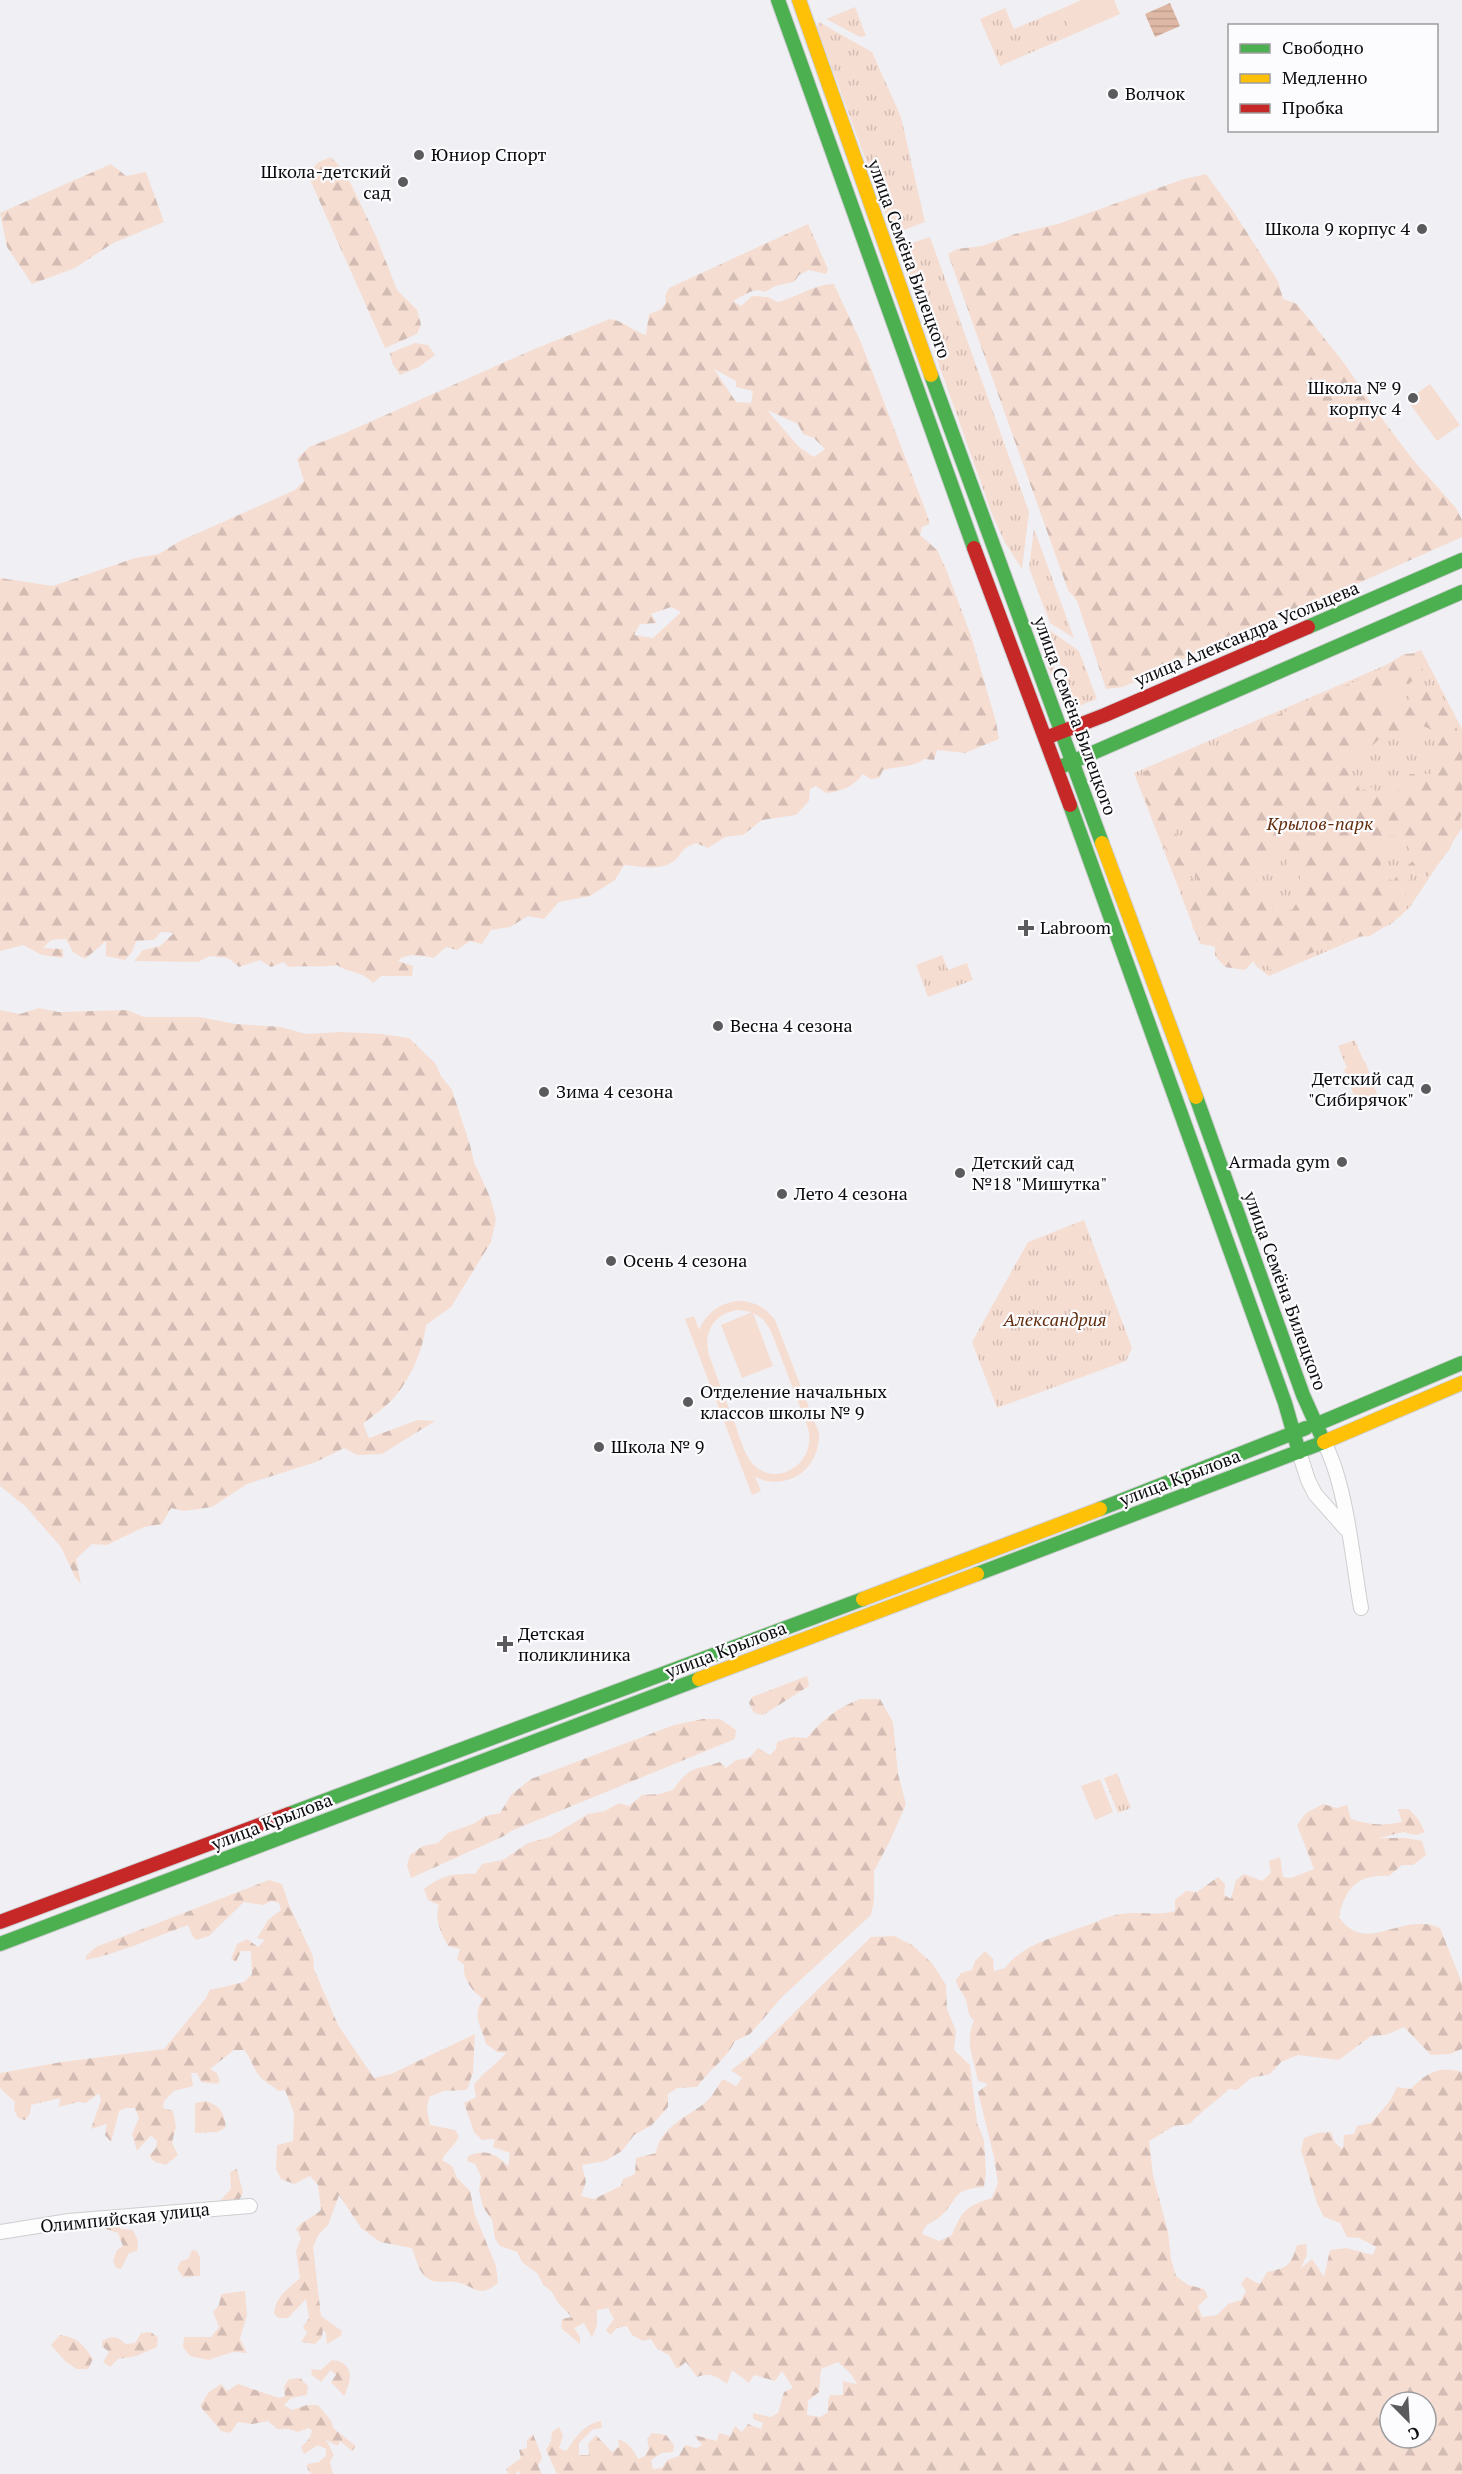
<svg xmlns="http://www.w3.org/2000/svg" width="1462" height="2474" viewBox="0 0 1462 2474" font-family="'PT Serif',serif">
<defs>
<pattern id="grass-tufts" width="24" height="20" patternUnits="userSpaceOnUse" patternTransform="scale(1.5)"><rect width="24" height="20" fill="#f6ddd2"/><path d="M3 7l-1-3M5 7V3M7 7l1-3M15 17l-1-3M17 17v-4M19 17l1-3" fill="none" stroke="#d2bcb3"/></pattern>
<pattern id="forest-firs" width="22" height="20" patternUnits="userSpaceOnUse" patternTransform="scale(1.5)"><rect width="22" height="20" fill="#f6ddd2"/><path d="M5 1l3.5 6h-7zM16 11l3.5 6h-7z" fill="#d2bcb3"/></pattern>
<pattern id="water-rules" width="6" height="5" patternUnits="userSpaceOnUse" patternTransform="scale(1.5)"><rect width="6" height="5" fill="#dfb8a5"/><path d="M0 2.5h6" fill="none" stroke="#be9d8d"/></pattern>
</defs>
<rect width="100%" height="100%" fill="#f0f0f4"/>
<path fill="url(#grass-tufts)" d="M855 7 866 36 860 37 826 19Z
M1005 8 1014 29 1061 9 1072 35 1000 66 980 19Z
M819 22 872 52 901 117 925 222 896 233 891 229 817 27Z
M930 237 1029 512 1022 569 1004 541 992 514 900 255 903 246Z
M1034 529 1074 638 1050 623 1029 568Z
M1039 625 1069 708 1065 710 1046 662Z
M1048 629 1079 651 1097 699 1076 707Z
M1421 650 1462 729V828L1410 907 1391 924 1269 976 1256 966 1248 952 1200 944 1134 773Z
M942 955 948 970 967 963 973 980 928 997 916 965Z
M1355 1040 1364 1062 1347 1068 1338 1046Z
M1084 1220 1132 1348 1126 1361 997 1408 972 1342 1028 1242Z
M1117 1773 1131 1808 1118 1813 1104 1778Z"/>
<path fill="url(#forest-firs)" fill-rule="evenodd" d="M331 157 345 172 376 236 397 290 417 310 421 324 417 334 385 348 307 173 319 162Z
M111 164 126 176 146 172 164 222 113 243 75 268 32 284 7 247 0 213Z
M1206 174 1235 214 1278 281 1283 299 1297 304 1344 363 1377 412 1414 461 1456 508 1462 520V537L1314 603 1251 628 1123 687 1106 689 1077 601 1068 590 948 254 957 249 982 246 1015 234 1058 224 1184 179Z
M808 224 828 269 826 274 809 270 799 275 794 282 775 286 765 292C753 286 744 296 733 301L741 306 752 296 768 297 778 302C798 297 812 285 834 284L862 345 925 509 930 524 922 527 920 535 937 550 947 571 972 639 996 722 999 739 965 753 937 750 934 760 924 759C913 768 897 766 883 770L879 778 870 779 863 774C853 787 842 791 826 793L816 786 810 789 809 801 796 815 762 820 743 835 725 837 708 848 696 843C682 848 684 851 675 860 662 872 639 866 624 865L615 880 590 896 559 902 544 919 528 916 510 927 491 930 482 944 470 941 457 950 446 947 434 958C423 956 406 952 398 961L413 966 412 976H381L373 983C361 970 350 974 337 965 320 968 305 965 288 967L284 962 271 967 260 960 239 967 228 958 210 956 198 962 134 961 143 950 160 946 174 933 161 932 154 940 136 941 132 952 125 960 106 956V941L85 959 73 952 66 939 51 940 43 948 63 949V958L42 955 23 945 0 951V578L53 586 135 558 159 554 180 541 295 490 304 481 297 459 309 447 345 433 532 350 610 319C624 321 632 331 646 335L649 314 660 310 666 303 665 296 669 288ZM714 369 736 381V387L753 391 751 403 736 402ZM767 410 798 424 803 434 814 438 825 449 814 457 799 447ZM671 607 681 612 653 638 634 635 640 624 657 623 651 614Z
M415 343 428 345 435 355 419 367 400 375 392 363 390 353Z
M1419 653 1423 670 1409 684 1399 683 1381 705 1382 718 1393 707 1405 709 1412 690 1429 686 1440 691 1462 740V812L1450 849 1427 877 1422 863 1410 874 1401 916 1370 936 1350 937 1271 970 1259 955 1245 970 1225 967 1215 956V941L1202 940 1193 929 1190 911 1176 873 1146 801 1143 772C1164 764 1212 738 1230 750L1228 736 1370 675 1404 654ZM1421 725 1434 731 1436 755 1431 774H1410L1386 805 1372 787 1360 791 1356 778 1342 766 1352 758 1350 749 1366 751 1384 735 1400 740 1416 732ZM1162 807H1169L1184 833 1185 846 1192 857 1199 888 1190 876 1191 861 1181 850 1180 840 1167 822ZM1383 835H1394L1407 843 1413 861 1403 869 1393 881 1382 876C1379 863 1382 848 1383 835ZM1278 850 1291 853 1285 867 1300 875V898L1292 910H1274C1268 897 1258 889 1256 875Z
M39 1008 58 1012 127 1010 144 1017H199L236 1024 281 1027 306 1034 341 1032 382 1034 409 1038 435 1063 441 1076 452 1090 470 1145 474 1162 490 1197 496 1219 491 1242 451 1307 426 1325C423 1351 410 1380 392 1400 383 1409 372 1416 363 1424L369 1438 418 1420 435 1421 382 1454 357 1455 344 1448 316 1462 247 1484 212 1507 184 1511 171 1508 162 1524 144 1527 107 1545 92 1544 76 1559 81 1584 75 1577 61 1547 25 1506 0 1486V1010L20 1014Z
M807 1676 809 1686 763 1715 754 1713 749 1703 752 1697Z
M860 1699H880L893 1722 898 1774 906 1804 890 1841 874 1871V1900L871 1915 782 1997 750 2034 735 2041C726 2059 709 2070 697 2087L677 2088 668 2094V2107L652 2125 634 2135 622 2151 605 2161 582 2165 586 2182 581 2196 594 2199 621 2186 623 2179 635 2174 636 2158 656 2153C660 2127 687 2117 705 2103 712 2097 717 2087 723 2079L736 2086 742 2078 731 2070 751 2055 871 1937 894 1936 912 1945 932 1963 946 1985 947 2009 956 2031 954 2050 970 2065 977 2123 984 2140 986 2172 984 2187C951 2190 961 2196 942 2215 933 2224 927 2220 922 2234L939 2241 952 2235C962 2210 966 2206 992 2198L998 2183 994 2157 978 2092 988 2084 978 2081C974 2059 964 2042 974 2021 965 2011 970 2009 965 1998 962 1991 957 1988 956 1980L961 1973 972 1970 975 1961 985 1951 993 1959 994 1971 1005 1968C1022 1944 1058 1936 1085 1926 1095 1923 1105 1917 1116 1915 1136 1910 1156 1917 1175 1911V1900L1186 1891 1197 1892 1218 1877 1225 1884 1224 1895 1231 1899 1236 1880 1244 1874 1262 1881 1271 1873 1269 1861 1280 1857 1283 1877 1291 1878 1314 1869 1297 1825 1306 1813 1323 1804 1337 1808 1347 1805 1351 1819C1369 1825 1384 1826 1402 1822L1398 1809H1409L1418 1819 1425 1832 1416 1835 1403 1832 1379 1838H1407L1422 1841 1426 1855 1413 1865H1402L1389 1876C1358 1874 1345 1888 1339 1917 1366 1957 1402 1910 1440 1928L1462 1983V2049L1450 2054 1431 2055 1404 2027 1386 2035 1371 2036 1339 2060 1298 2055 1281 2062 1270 2074 1251 2078 1237 2090 1229 2089C1216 2102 1201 2111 1190 2124L1174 2126 1149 2141 1153 2175 1168 2232 1171 2259 1176 2276 1188 2285 1204 2289 1208 2297 1198 2306 1202 2317 1217 2315 1228 2304 1241 2300 1246 2291 1241 2284 1246 2277 1260 2284 1267 2272C1288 2268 1291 2265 1297 2245L1306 2244 1307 2255 1300 2269 1312 2259 1324 2277 1330 2250 1346 2248 1373 2255 1376 2247 1359 2238 1347 2237 1340 2223 1324 2217 1317 2203 1301 2150 1304 2138 1317 2133 1331 2132 1335 2143 1343 2149 1344 2135 1354 2134 1357 2126 1371 2123 1390 2101 1397 2087 1411 2089C1425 2073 1441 2065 1462 2072V2474H557L546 2450 551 2441 552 2432 559 2427 563 2435 559 2448 566 2451C577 2436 583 2425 601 2421L602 2428 593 2429 579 2443V2455H589L588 2444 596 2435 612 2452 619 2447 618 2439C629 2443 634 2450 638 2459L645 2456 649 2448 647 2439 652 2433 666 2435 674 2445 673 2452 662 2453 651 2460 653 2469 662 2468 667 2460 679 2456 685 2445 696 2448 702 2445 694 2435 717 2441 719 2433 730 2436 735 2426 742 2432 748 2424 761 2429 763 2423 753 2419V2413L771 2417 778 2413 784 2392 793 2388 782 2371 775 2381 754 2375 749 2383 732 2370 727 2384C716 2376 711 2372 697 2377L686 2362 677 2369 669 2355 657 2349 651 2339 643 2341 632 2335 627 2326 617 2328 610 2335 606 2330 614 2319 608 2308 597 2310V2325L592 2338 584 2323 574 2328 580 2337V2344L561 2328 562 2319 572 2317 559 2304 551 2291 543 2285 538 2274 522 2262 517 2252 500 2246 495 2239 492 2220 483 2207 479 2191 481 2176 475 2164 467 2161 468 2156C486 2149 495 2153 508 2166L510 2153 493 2147 495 2139 482 2140 474 2132 464 2103 476 2097 474 2085C483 2072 496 2065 506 2053L497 2052 486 2044C482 2027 471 2017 483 1999 473 1992 462 1979 464 1965L457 1959 460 1949 448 1946C441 1933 434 1920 439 1905L428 1900 424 1889C440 1876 454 1873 475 1874L482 1864 503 1860 528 1843 550 1837 588 1814 605 1811 619 1803 629 1806 642 1795 660 1794 673 1790C690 1765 694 1771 720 1762L726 1768 736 1760 749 1758 758 1748 770 1755 776 1749 777 1742 792 1737 807 1738C822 1720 837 1708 860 1699ZM838 2362 851 2374 857 2384 843 2381V2395H830L828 2402V2412L820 2417 807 2415 808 2401 819 2392 821 2369ZM1390 2402H1426V2438H1390Z
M703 1719H720L736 1730 735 1739 511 1831 504 1836 411 1878 407 1865 410 1855 423 1846 438 1843 448 1833 475 1823 485 1816 500 1813 511 1795 531 1779 674 1725Z
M269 1880 282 1884 289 1905 313 1956 314 1969 338 2025 374 2078 391 2074 475 2034 473 2072 467 2090 444 2091 429 2097 427 2109 430 2125 455 2130 459 2136C455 2146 447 2150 442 2160L452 2166 457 2178 470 2191 475 2215 496 2266 498 2283C478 2300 475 2285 455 2282 444 2280 434 2286 424 2275 418 2269 415 2256 412 2248L380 2242 361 2228 339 2195 328 2225 319 2234 313 2247 321 2316 342 2331 341 2336 327 2344 326 2334 323 2329 322 2337 315 2344 301 2342 307 2333 303 2327 309 2318 306 2299 288 2318H278L274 2313C276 2296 288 2289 300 2278L296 2251 301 2238 296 2229C303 2220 312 2218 321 2210L318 2185 310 2176 294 2184 281 2179 276 2169 277 2145 293 2141 294 2113 285 2090 278 2091C273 2086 267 2083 262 2079 255 2073 251 2058 244 2050H234L210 2069 217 2073 220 2081 217 2084 201 2082 197 2073H191L193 2086 174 2091 164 2101 163 2108 173 2111 176 2126 172 2143 178 2155 166 2165 155 2162 149 2156 156 2148 157 2141 151 2135 137 2151 132 2134 139 2118 135 2108H126L119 2111 111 2142 105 2135 107 2124 91 2129 101 2100 99 2093 86 2103 78 2102 59 2107 60 2098 31 2105 30 2114 25 2120 18 2118 14 2110 15 2102 0 2088V2073L62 2062 164 2049 206 1998 210 1990 244 1982 252 1974 251 1951H241L236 1962 231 1959 237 1944 247 1939 258 1947 265 1940 257 1938 268 1920 281 1910 279 1903 272 1901 263 1905 244 1902 209 1936 196 1940 192 1935 188 1925C154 1937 121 1953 86 1960V1956L96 1947Z
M206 2101C220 2106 224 2112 226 2127L218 2132 195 2133V2103Z
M237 2169 243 2193 237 2204 223 2205 220 2201 231 2189 230 2172Z
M116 2222 121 2229 133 2230 138 2241 137 2251 129 2253 121 2269 116 2268 113 2261 117 2250 123 2246 118 2233 106 2229 107 2224Z
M192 2250 197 2251 200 2258V2276L183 2277 177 2269 181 2261 188 2259Z
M245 2291 247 2315 240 2339 247 2353 233 2352 208 2360 190 2356 183 2347 184 2337H211L219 2327 213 2312 219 2305 221 2294Z
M151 2332 158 2338 157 2347 136 2356 118 2359 110 2367 103 2362 109 2352 102 2346V2341C112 2336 117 2335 125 2344L135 2343 141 2333Z
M60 2335C77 2337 84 2345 93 2359L88 2369H76L65 2361 51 2345Z
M332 2360C355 2363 352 2380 344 2396L331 2382 336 2375 331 2370 321 2382 312 2375 311 2369 321 2370Z
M300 2378 308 2386 307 2395 291 2398 284 2405 292 2410 307 2405H318L332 2422 333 2428 356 2446 352 2451 340 2441 338 2446 326 2440 334 2455 330 2462 333 2474H312L308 2470 307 2464 319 2462 326 2456V2449L318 2445 304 2454 301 2447 309 2439 312 2431 309 2428 298 2432 289 2429H277L268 2421 252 2424 238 2422 230 2433 221 2431 200 2406 209 2392 221 2384 227 2391 238 2384 279 2398 285 2396 284 2387 289 2379Z
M533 2434 542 2457 538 2466 542 2474H520L518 2470 516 2474H509L506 2469 521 2458 519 2450 527 2448V2440Z"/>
<path fill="#f6ddd2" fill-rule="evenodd" d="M1081 0H1114L1120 14 1072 35 1061 9Z
M1430 384 1460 425 1437 441 1407 400Z
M1365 1061 1380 1102 1359 1109 1344 1069Z
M737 1301C754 1301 765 1307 775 1320L819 1433C820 1469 788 1492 755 1477L761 1491 752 1495 685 1319 694 1316 699 1330C707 1312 719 1304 737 1301ZM738 1310 752 1312 721 1325 742 1378 773 1366 753 1313 763 1319 771 1331 808 1428C818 1466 771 1492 749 1459 743 1449 739 1436 735 1424 726 1401 717 1378 709 1355 703 1332 714 1313 738 1310Z
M1100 1779 1113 1812 1095 1820 1081 1786Z"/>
<path fill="url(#water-rules)" d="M1170 3 1180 26 1155 37 1145 14Z"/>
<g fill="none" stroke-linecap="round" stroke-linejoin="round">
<defs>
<path id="street" d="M1324 1442C1347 1487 1352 1557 1361 1608
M1299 1452 1308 1480 1315 1494 1345 1528
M0 2232 69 2221 250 2206"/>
<path id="fast" d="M778 0 974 548
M931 375 1102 843
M1308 627 1462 560
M1058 768 1462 592
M1070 805 1285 1403 1299 1452
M1315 1425 1462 1363
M1100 1509 1306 1428
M977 1574 1324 1442 1303 1395 1196 1097
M289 1814 863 1599
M0 1944 699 1679"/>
<path id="slow" d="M799 0 931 375
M1102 843 1196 1097
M1324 1442 1462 1383
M863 1599 1100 1509
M699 1679 977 1574"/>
<path id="jam" d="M974 548 1070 805
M1048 737 1105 715 1308 627
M0 1922 289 1814"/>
</defs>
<use href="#street" stroke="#ceced1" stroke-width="16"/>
<use href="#fast" stroke="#ceced1" stroke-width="16"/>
<use href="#slow" stroke="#ceced1" stroke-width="16"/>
<use href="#jam" stroke="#ceced1" stroke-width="16"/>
<use href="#street" stroke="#fdfdfd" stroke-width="14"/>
<use href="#fast" stroke="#4caf50" stroke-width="14"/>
<use href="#slow" stroke="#ffc107" stroke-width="14"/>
<use href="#jam" stroke="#c62828" stroke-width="14"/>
</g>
<g fill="#5b5b5e" stroke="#fcfcff" stroke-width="2">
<circle cx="1113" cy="94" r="6"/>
<circle cx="419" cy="155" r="6"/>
<circle cx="403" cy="182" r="6"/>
<circle cx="1422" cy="229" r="6"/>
<circle cx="1413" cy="398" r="6"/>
<path d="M1023 919h6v6h6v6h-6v6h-6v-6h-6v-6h6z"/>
<circle cx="718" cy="1026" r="6"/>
<circle cx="1426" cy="1089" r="6"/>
<circle cx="544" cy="1092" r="6"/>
<circle cx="1342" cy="1162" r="6"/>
<circle cx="960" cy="1173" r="6"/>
<circle cx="782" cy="1194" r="6"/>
<circle cx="611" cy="1261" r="6"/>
<circle cx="688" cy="1402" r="6"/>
<circle cx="599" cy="1447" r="6"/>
<path d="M502 1635h6v6h6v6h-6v6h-6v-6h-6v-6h6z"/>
</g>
<g text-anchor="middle" stroke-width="4.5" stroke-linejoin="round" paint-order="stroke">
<g font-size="18" fill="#0b0b0d" stroke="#fcfcff" text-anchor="start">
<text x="1125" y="100">Волчок</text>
<text x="431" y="161">Юниор Спорт</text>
<text x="391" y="178" text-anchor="end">Школа-детский<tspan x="391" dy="21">сад</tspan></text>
<text x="1410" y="235" text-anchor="end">Школа 9 корпус 4</text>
<text x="1401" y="394" text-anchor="end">Школа № 9<tspan x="1401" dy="21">корпус 4</tspan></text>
<text x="1040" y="934">Labroom</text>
<text x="730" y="1032">Весна 4 сезона</text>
<text x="1414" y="1085" text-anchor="end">Детский сад<tspan x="1414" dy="21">"Сибирячок"</tspan></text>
<text x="556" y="1098">Зима 4 сезона</text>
<text x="1330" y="1168" text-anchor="end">Armada gym</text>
<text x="972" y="1169">Детский сад<tspan x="972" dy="21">№18 "Мишутка"</tspan></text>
<text x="794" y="1200">Лето 4 сезона</text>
<text x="623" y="1267">Осень 4 сезона</text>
<text x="700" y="1398">Отделение начальных<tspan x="700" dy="21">классов школы № 9</tspan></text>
<text x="611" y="1453">Школа № 9</text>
<text x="518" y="1640">Детская<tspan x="518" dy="21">поликлиника</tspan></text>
</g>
<g font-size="18" fill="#0b0b0d" stroke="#fcfcff">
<text transform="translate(909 259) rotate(70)" y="6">улица Семёна Билецкого</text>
<text transform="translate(1247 634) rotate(-23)" y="6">улица Александра Усольцева</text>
<text transform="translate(1075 716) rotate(70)" y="6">улица Семёна Билецкого</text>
<text transform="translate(1285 1291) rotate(70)" y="6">улица Семёна Билецкого</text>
<text transform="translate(1180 1478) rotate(-21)" y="6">улица Крылова</text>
<text transform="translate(726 1650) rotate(-21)" y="6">улица Крылова</text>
<text transform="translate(272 1822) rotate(-21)" y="6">улица Крылова</text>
<text transform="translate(125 2218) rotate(-6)" y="6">Олимпийская улица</text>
</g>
<g font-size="18" font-style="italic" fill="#612d0d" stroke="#fcfcff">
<text x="1320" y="830">Крылов-парк</text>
<text x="1055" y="1326">Александрия</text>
</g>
</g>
<rect x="1228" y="24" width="210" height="108" fill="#fcfcff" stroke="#9c9c9e" stroke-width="1.5"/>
<rect x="1240" y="44" width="30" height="9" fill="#4caf50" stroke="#9c9c9e" stroke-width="1.5"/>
<text x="1282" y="54" font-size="18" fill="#0b0b0d">Свободно</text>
<rect x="1240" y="74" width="30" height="9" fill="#ffc107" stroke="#9c9c9e" stroke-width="1.5"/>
<text x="1282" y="84" font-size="18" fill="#0b0b0d">Медленно</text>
<rect x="1240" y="104" width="30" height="9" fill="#c62828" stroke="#9c9c9e" stroke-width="1.5"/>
<text x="1282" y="114" font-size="18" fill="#0b0b0d">Пробка</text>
<g transform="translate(1408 2420) rotate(156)"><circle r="28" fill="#fcfcff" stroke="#9c9c9e" stroke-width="1.5"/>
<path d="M0-4.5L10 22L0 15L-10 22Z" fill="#5b5b5e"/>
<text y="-9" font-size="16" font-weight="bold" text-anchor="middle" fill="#0b0b0d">С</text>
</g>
</svg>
